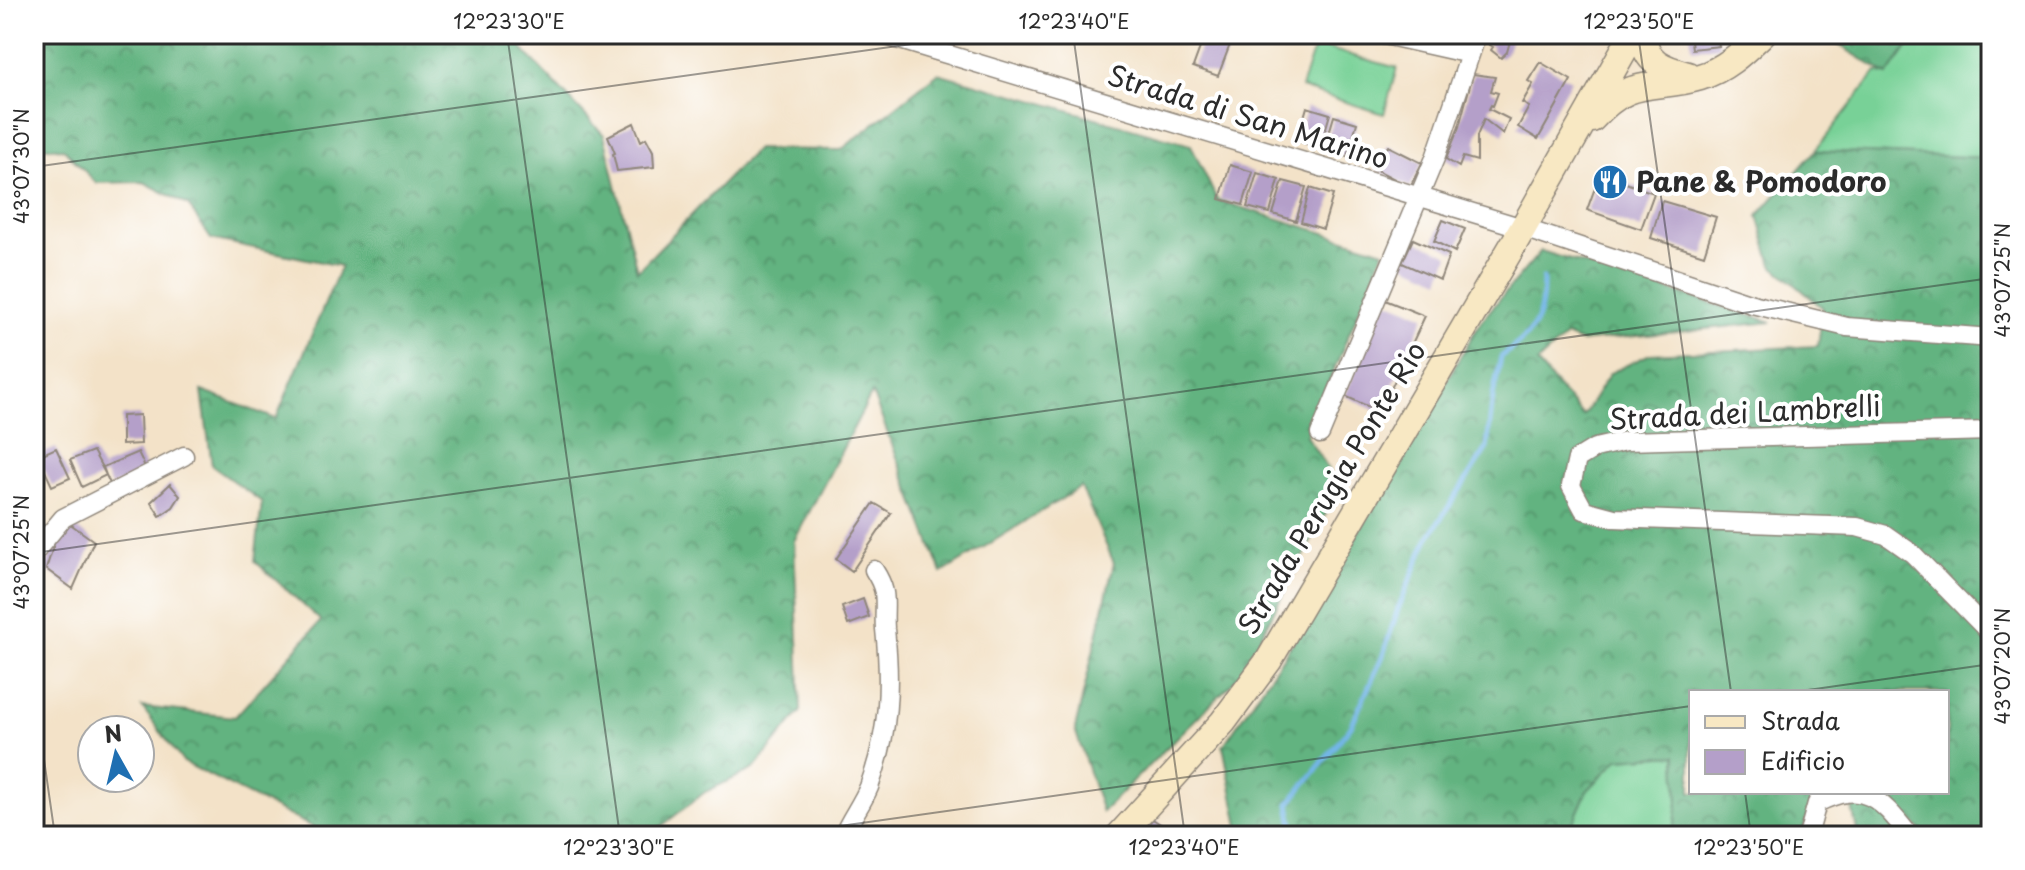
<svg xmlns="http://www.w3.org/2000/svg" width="2025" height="870" viewBox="0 0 2025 870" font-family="'Playpen Sans',sans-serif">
<defs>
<pattern id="forest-crowns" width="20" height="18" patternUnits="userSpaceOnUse" patternTransform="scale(2)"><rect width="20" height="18" fill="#62b380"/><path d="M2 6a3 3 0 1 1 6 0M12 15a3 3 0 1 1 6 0" fill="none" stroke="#519269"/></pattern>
</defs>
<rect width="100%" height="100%" fill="#fff"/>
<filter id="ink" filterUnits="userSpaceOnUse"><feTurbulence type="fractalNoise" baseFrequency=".0125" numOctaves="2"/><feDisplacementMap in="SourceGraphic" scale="16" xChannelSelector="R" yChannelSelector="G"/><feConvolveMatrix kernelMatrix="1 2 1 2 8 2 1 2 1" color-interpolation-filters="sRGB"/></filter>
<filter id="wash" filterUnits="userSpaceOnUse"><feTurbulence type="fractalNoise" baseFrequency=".006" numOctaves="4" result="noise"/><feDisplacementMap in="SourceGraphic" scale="32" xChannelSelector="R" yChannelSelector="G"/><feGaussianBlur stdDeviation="1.8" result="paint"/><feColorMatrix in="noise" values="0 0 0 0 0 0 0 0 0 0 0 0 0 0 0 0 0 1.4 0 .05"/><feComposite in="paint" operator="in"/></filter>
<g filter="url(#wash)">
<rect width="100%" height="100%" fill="#f3e2c8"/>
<path fill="#78d197" stroke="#527e61" stroke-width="2" d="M1924 34H1991V158L1815 151 1877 72 1888 75 1913 39Z
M1315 45 1397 68 1384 114 1301 88Z
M1676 755 1678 803 1673 836H1567L1587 791 1618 759Z"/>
<path fill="url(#forest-crowns)" stroke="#466f56" stroke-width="2" d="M34 34H515L524 51 604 135 637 271 756 149 841 150 938 73 1191 145 1217 200 1384 251 1306 436 1340 487 1240 675 1102 812 1075 729 1114 563 1081 487 942 573 872 393 794 541 801 711 754 769 705 792 649 836H330L183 762 142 707 235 717 321 621 255 561 262 502 212 466 202 391 276 419 341 266 211 239 188 205 144 182 96 183 64 149 41 146 34 105Z
M1821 34H1924L1913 39 1888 75Z
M1815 151 1991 158V836H1927L1899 809 1876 792H1947V692H1691V792H1817L1815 793 1801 836H1673L1678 803 1676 755 1618 759 1587 791 1567 836H1241L1223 746 1300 632 1481 321 1541 251 1772 322 1580 342 1566 336 1537 363 1583 416 1610 373 1650 354 1818 346 1823 308 1772 265 1758 216Z
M1850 798 1866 800 1904 836H1858Z"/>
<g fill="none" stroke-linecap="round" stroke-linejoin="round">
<path stroke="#73b6e8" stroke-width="5" d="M1295 836 1289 804 1351 726 1382 658 1398 609 1427 540 1487 448 1493 396 1501 357C1535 331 1543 322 1543 279"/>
</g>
<g id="blocks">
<path fill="#b49fc9" d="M1205 34H1234L1218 76 1193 67Z
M1491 34H1512L1507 52 1501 58 1491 50 1493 47 1489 45Z
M1690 34H1717L1719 46 1692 49Z
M1540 62 1571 80 1538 139 1518 127 1529 107 1522 103 1533 84 1528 81Z
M1473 74 1495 77 1491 91 1498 93 1493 106 1491 105 1489 109 1509 119 1503 134 1484 119 1477 136V161L1463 157 1459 167 1446 159 1459 127Z
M1307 107 1330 114 1320 148 1297 141Z
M1334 116 1357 123 1347 157 1324 150Z
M634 123 641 141 646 138 653 151 654 167 617 171 613 154 615 153 608 136Z
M1388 146 1422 163 1410 187 1375 169Z
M1230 165 1253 172 1243 205 1220 199Z
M1257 173 1279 180 1270 213 1247 207Z
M1600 174 1654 193 1641 229 1587 210Z
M1283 181 1306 187 1296 221 1273 214Z
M1310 188 1333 195 1323 229 1301 222Z
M1662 201 1716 217 1704 255 1651 238Z
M1443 220 1465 229 1455 252 1434 241Z
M1413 239 1449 255 1440 280 1402 263Z
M1385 300 1425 316 1380 412 1345 396Z
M140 415 141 444 122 445V416Z
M56 448 70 478 52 486 38 456Z
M93 451 106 475 103 467 138 452 147 471 111 486 106 475 82 487 70 460Z
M170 484 180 496 173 507 160 516 151 502Z
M874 503 891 513 852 571 836 559Z
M69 523 94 541 73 589 46 569 57 535Z
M863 599 869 617 848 625 842 607Z
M1145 814 1174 833 1172 836H1126Z"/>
</g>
</g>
<g filter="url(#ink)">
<use href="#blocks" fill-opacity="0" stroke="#8f867a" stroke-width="2"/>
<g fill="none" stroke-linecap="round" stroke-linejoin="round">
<defs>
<path id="street" d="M880 34 1523 228 1752 304 1847 327 1991 338
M1380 34 1470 54
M1991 431 1626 441 1595 448 1577 459 1571 486 1584 510 1614 518 1857 527 1886 535 1913 554 1991 634
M1320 434 1435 158 1477 34
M34 553 63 518 184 456
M843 836C850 819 862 804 869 787 889 733 891 685 885 629 883 602 890 595 874 570
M1808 836 1817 803C1865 779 1880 799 1910 836"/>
<path id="secondary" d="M1644 34C1643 62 1664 69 1688 75
M1592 119C1631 75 1653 91 1700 77 1726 69 1743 52 1762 34
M1119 836 1223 722 1269 660 1523 228 1633 34"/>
</defs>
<use href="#street" stroke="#8f867a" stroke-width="21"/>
<use href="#secondary" stroke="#8f867a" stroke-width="29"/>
<use href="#street" stroke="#fff" stroke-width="18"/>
<use href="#secondary" stroke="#f8e8c3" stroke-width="26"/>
</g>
</g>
<path fill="none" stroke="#2b2b2b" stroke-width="2" stroke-opacity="0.45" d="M507 34 620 836M1073 34 1185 836M1638 34 1731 692M34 167 983 34M34 553 1991 278M34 690 55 836M1794 692 1991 664M1745 792 1751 836M769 836 1691 706"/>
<defs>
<symbol id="restaurant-disc" viewBox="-11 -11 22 22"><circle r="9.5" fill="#1f6fb2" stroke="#fff"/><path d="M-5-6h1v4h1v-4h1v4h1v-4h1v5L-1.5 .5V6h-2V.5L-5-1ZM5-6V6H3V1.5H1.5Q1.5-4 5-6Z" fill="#fff"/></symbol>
</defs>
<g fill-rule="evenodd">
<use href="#restaurant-disc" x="1590" y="162" width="40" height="40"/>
</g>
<g text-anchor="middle" stroke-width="8" stroke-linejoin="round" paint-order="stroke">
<g font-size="28" fill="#2b2b2b" stroke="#fff">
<text transform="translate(1248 117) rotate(17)" y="10">Strada di San Marino</text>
<text transform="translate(1745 413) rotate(-3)" y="10">Strada dei Lambrelli</text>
<text transform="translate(1332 488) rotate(-59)" y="10">Strada Perugia Ponte Rio</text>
</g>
<g font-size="28" font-weight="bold" fill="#2b2b2b" stroke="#fff" text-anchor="start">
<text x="1636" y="192">Pane &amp; Pomodoro</text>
</g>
</g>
<rect width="2025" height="870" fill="none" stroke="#fff" stroke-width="88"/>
<rect x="1689" y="690" width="260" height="104" fill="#ffffff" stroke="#aaaaaa" stroke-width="2"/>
<rect x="1705" y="716" width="40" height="12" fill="#f8e8c3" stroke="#aaaaaa" stroke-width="2"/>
<text x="1761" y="730" font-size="24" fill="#2b2b2b">Strada</text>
<rect x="1705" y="750" width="40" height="24" fill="#b49fc9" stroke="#aaaaaa" stroke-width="2"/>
<text x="1761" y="770" font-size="24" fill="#2b2b2b">Edificio</text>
<g transform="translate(116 754) rotate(352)"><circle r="38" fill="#ffffff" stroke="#aaaaaa" stroke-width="2"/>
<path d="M0-6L14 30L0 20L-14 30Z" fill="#1f6fb2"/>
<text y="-12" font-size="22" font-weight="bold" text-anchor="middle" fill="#2b2b2b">N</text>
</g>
<rect x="44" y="44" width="1937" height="782" fill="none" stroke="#2b2b2b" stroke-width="3"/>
<g font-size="20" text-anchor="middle" fill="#2b2b2b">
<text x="509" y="29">12°23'30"E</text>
<text x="1074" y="29">12°23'40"E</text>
<text x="1639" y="29">12°23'50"E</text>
<text transform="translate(22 166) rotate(-90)" y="7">43°07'30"N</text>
<text transform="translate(2003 280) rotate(-90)" y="7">43°07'25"N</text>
<text transform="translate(22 552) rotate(-90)" y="7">43°07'25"N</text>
<text transform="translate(2003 666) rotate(-90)" y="7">43°07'20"N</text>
<text x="619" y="855">12°23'30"E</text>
<text x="1184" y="855">12°23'40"E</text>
<text x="1749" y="855">12°23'50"E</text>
</g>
</svg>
